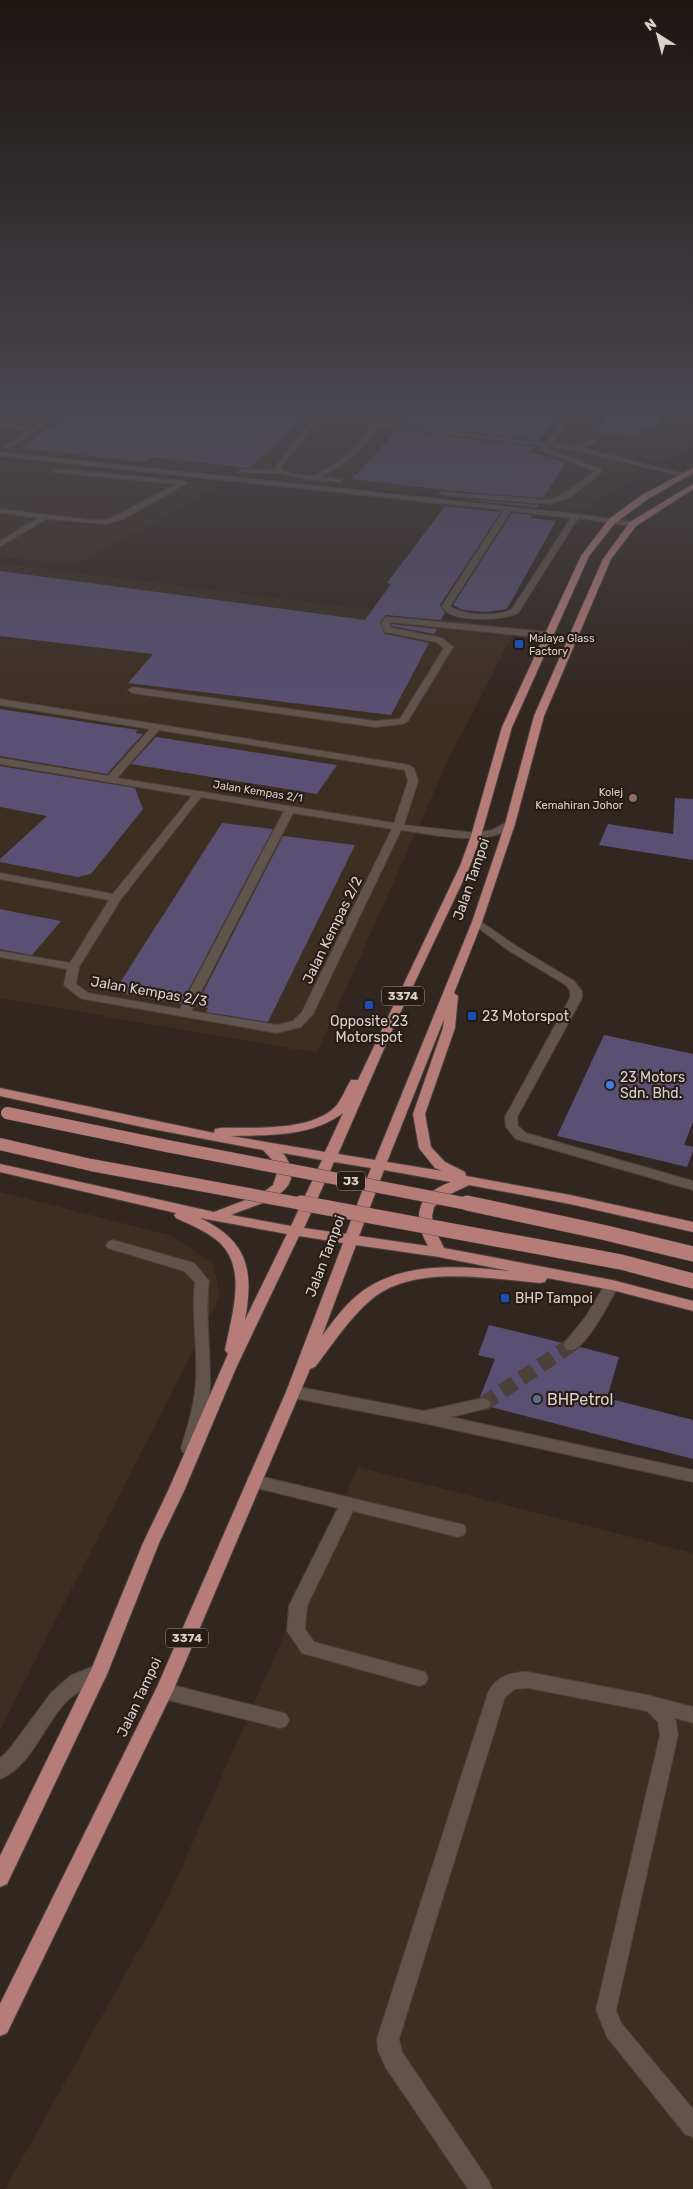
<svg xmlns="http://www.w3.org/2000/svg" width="693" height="2189" viewBox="0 0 693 2189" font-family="Rubik,sans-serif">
<rect width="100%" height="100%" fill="#322720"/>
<path fill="#3c2e21" d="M0 409H693V446L662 462 641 457 624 465 647 472 578 511 0 450Z
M0 460 222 485 75 565 0 557Z
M0 563 516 628 447 763 317 1053 0 998Z
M0 1192 173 1236 214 1265 220 1297 0 1730Z
M358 1467 693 1553V2189H5L169 1896Z"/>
<path fill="#595073" d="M77 409H120L143 412V409H314L250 468 150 457 144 462 21 448Z
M416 409H561L539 440 403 424Z
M612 409H665L653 431 641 430 637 436 597 432Z
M397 430 534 447 530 452 566 462 543 498 455 491 352 479Z
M451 498 539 505 537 508Z
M445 506 501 512 440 605 445 613 441 620 386 615 380 622 385 634 429 643 391 715 128 683 153 654 0 636V571L365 620 391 584 387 583Z
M512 513 532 515 530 518 556 521 507 609 486 612 462 610 453 605Z
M391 624 437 629 434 634 392 626Z
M0 709 138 730 135 733 143 734 107 774 0 756Z
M156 737 317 762 337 765 317 794 131 764Z
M0 766 135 788 143 809 91 874 78 877 0 862V859L47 816 0 807Z
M675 798 693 799V860L599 845 608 824 673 834Z
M222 823 273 829 181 1004 114 992Z
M283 836 355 845 268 1022 206 1012 208 1008 196 1006Z
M0 909 14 912 61 921 32 955 4 950 0 949Z
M604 1035 693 1054V1122L684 1145 693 1147V1151L687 1167 557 1136Z
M489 1325 563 1343 564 1350 567 1351H575L580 1347 619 1357 607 1398 693 1420V1459L491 1407 493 1404 490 1399 480 1397 495 1359 478 1355Z"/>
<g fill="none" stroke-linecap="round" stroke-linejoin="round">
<path stroke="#4b413a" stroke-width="15" stroke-dasharray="15 8" stroke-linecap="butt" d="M483 1404 571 1345"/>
<defs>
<path id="minor" d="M60 409H68L8 449 3 448 29 430 0 427V423L34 427Z
M320 409H327L281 467 282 470C289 473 305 477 313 475 334 469 359 445 372 429L363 423 376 409H383L371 422 547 443 568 409H574L553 443 574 446 592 439 595 441 594 442 582 448 688 475 685 477 575 450 549 447 547 449 601 469V473L569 498 550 504 443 495 439 493 441 492 549 500 563 494 595 471 540 450 542 446 378 426 379 428C364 449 344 465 320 477L341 480V482L312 480 278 473H239L238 472 241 470 275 469 276 466Z
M0 452 576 514 633 522 637 524 633 526 578 518 518 613C506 620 463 621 451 614 447 613 444 609 442 606L504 510 0 456ZM511 511 571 518 512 609C499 617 462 616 450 606Z
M55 469 184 481 187 483 124 519 106 524 47 519 0 546V541L38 518 0 513V509L90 520H105L118 515 176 484 53 472 52 471Z
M386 617 548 632 552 635 548 638 391 622 389 623 391 628 442 638 453 647 408 721 403 724 375 727 132 693 128 690 132 687 375 721 400 719 444 648 436 642 385 632 381 623Z
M0 699 409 765 414 768 418 781 404 825 476 833 492 830 510 821 515 824C491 849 433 834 401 830L313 1014 301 1027 277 1033 84 999 80 998 64 985 67 969 0 957V951L70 963 109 900 0 879V873L113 894 192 796 0 764V758L108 776 150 729 0 705ZM159 730 405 770 408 781 394 823 117 778ZM201 797 284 811 180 1009 88 993 76 984 79 967 121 899ZM293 813 392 829 302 1012 293 1021 277 1025 191 1011Z
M477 919 516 946 574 981 582 991V998L517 1117 518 1126 526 1133 693 1181V1190L516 1139 506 1127 505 1117 570 998V991L566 985 508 950 473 924 472 922 473 920Z
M113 1240 194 1263 209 1281C202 1338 223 1398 195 1452L189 1454 183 1452 181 1448C188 1426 195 1403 196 1380 198 1347 191 1315 195 1282L184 1271 108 1248 106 1245 108 1242Z
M612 1280 617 1281 619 1285C608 1304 594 1334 577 1348 573 1351 570 1350 566 1349L564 1345 566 1341 585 1318 607 1281Z
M294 1386 424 1411 483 1398 488 1400 491 1404 488 1408 451 1417 693 1470V1482L423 1423 294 1398 289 1396 286 1392 289 1388Z
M255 1475 464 1525 466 1530 464 1535 458 1537 353 1511 307 1606 305 1629 314 1642 425 1672 428 1678 425 1684 419 1686 302 1653 287 1631 289 1606 338 1508 249 1486 247 1481 249 1476Z
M99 1664 105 1666 108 1672 105 1678C89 1685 75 1692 63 1705 43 1728 30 1767 0 1779V1758L8 1751 51 1693 70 1676Z
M528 1672 647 1695 693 1707V1723L675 1718 678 1735 616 2010 621 2023 693 2109V2137L685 2134 607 2037 596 2010 660 1735 658 1722 647 1711 528 1688 515 1689 505 1697 399 2039 402 2052 489 2181 492 2189H468L386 2068 378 2050 377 2039 488 1693C495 1677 512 1671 528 1672Z
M164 1683 280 1712 286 1714 289 1720 286 1726 280 1728 164 1699 158 1697 155 1691 158 1685Z"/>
<path id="major" d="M693 468V473L648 499 615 523 589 556 512 727 481 836 470 866 394 1026 338 1154 375 1160 472 922 505 824 534 716 603 559 630 522 693 484V489L636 526 611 559 544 716 515 824 482 922 454 993 458 996 455 1028 425 1114 431 1147 445 1162 465 1172 466 1176 570 1195 693 1222V1232L570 1204 469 1185 446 1196 434 1207 432 1216 433 1226 444 1248 612 1280 693 1301V1311L612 1290 547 1278 545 1282 540 1283C489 1279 415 1264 372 1299 349 1318 333 1344 315 1367L310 1369 173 1691 7 2033 0 2036V2004L157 1687 286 1392 343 1243 299 1236 236 1368 184 1491 159 1543 108 1672 7 1884 0 1887V1856L91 1670 143 1543 168 1491 228 1354 225 1350C231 1317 248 1270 220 1243 208 1232 191 1225 176 1218L174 1215 176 1213 0 1172V1164L214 1212 261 1194 273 1185 277 1173 276 1164 263 1150 147 1128 0 1096V1088L214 1133 215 1129 220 1128C253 1127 310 1132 335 1107 342 1100 345 1089 351 1080H358L460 866 471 836 502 727 581 556 609 519 642 495ZM444 1019 443 1028 413 1114 419 1148 435 1168 442 1171 387 1162ZM343 1113 325 1152 231 1136C269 1135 311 1137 343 1113ZM283 1153 322 1160 291 1226 231 1215C255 1204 313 1194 283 1153ZM334 1162 371 1168 346 1234 304 1228ZM384 1170 451 1182C418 1194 411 1215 428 1246L359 1236ZM200 1218 287 1234 245 1320C254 1270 248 1241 200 1218ZM356 1245 439 1257 510 1271C462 1266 406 1261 364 1290 347 1302 334 1320 322 1336Z"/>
</defs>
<use href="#minor" stroke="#4c423c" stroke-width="2"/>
<use href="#major" stroke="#4c423c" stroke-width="2"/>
<use href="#minor" fill="#60544c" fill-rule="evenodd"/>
<use href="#major" fill="#b57c78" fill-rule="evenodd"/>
<defs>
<path id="major-bridge-far1" d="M7 1113 167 1146 473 1205
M0 1144 91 1165 308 1205"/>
<path id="major-bridge" d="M301 1203 621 1262 693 1281
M467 1203 602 1232 693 1254"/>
</defs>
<use href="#major-bridge-far1" stroke="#4c423c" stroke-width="13" stroke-linecap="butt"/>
<use href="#major-bridge" stroke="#4c423c" stroke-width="16" stroke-linecap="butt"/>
<use href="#major-bridge-far1" stroke="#b57c78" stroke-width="12"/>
<use href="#major-bridge" stroke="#b57c78" stroke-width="15"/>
</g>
<linearGradient id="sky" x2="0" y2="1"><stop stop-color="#1c1512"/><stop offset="0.57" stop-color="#49474e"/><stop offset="1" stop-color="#49474e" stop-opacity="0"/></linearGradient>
<rect width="693" height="716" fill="url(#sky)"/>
<g fill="#1a4fb4" stroke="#281d16" stroke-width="2">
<rect x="514" y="639" width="10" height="10" rx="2.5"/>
<rect x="364" y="1000" width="10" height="10" rx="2.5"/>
<rect x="467" y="1011" width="10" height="10" rx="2.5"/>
<rect x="500" y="1293" width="10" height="10" rx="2.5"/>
</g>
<circle fill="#8d6e63" stroke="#281d16" stroke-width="2" cx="633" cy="798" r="5"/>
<circle fill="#3f7fe0" stroke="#281d16" stroke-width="2" cx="610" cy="1085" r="5"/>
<circle fill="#5c6f8a" stroke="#281d16" stroke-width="2" cx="537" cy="1399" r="5"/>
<g text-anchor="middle" stroke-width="4.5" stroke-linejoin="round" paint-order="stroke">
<g font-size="11" fill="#d9d2cd" stroke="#281d16" text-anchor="start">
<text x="529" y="642">Malaya Glass<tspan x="529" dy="13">Factory</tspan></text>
<text x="623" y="796" text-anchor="end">Kolej<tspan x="623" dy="13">Kemahiran Johor</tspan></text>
</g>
<g font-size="11" fill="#d9d2cd" stroke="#281d16">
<text transform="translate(258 791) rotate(9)" y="4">Jalan Kempas 2/1</text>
</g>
<g fill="#281d16" stroke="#a49c96" stroke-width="1">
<rect x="382" y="986.5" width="42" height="19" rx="4"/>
<rect x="337" y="1171.5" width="28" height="19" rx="4"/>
<rect x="166" y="1628.5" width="42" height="19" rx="4"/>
</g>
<g font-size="12" font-weight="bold" fill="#d9d2cd">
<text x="403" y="1000">3374</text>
<text x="351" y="1185">J3</text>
<text x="187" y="1642">3374</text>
</g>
<g font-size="14" fill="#d9d2cd" stroke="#281d16">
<text transform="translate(471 879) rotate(-71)" y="5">Jalan Tampoi</text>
<text transform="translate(332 930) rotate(-64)" y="5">Jalan Kempas 2/2</text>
<text transform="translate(149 991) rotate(10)" y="5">Jalan Kempas 2/3</text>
<text transform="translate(325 1256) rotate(-69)" y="5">Jalan Tampoi</text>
<text transform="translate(139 1697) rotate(-65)" y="5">Jalan Tampoi</text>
</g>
<g font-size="14" fill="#d9d2cd" stroke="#281d16" text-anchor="start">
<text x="482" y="1021">23 Motorspot</text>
<text x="369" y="1026" text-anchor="middle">Opposite 23<tspan x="369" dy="16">Motorspot</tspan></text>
<text x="620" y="1082">23 Motors<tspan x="620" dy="16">Sdn. Bhd.</tspan></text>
<text x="515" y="1303">BHP Tampoi</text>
</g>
<g font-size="16" fill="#d9d2cd" stroke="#281d16" text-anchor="start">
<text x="547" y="1405">BHPetrol</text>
</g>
</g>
<g transform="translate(658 35) rotate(324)" stroke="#281d16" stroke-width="4" paint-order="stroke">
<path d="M0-4L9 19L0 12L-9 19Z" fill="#d9d2cd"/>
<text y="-8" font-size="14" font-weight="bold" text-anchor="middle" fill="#d9d2cd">N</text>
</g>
</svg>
